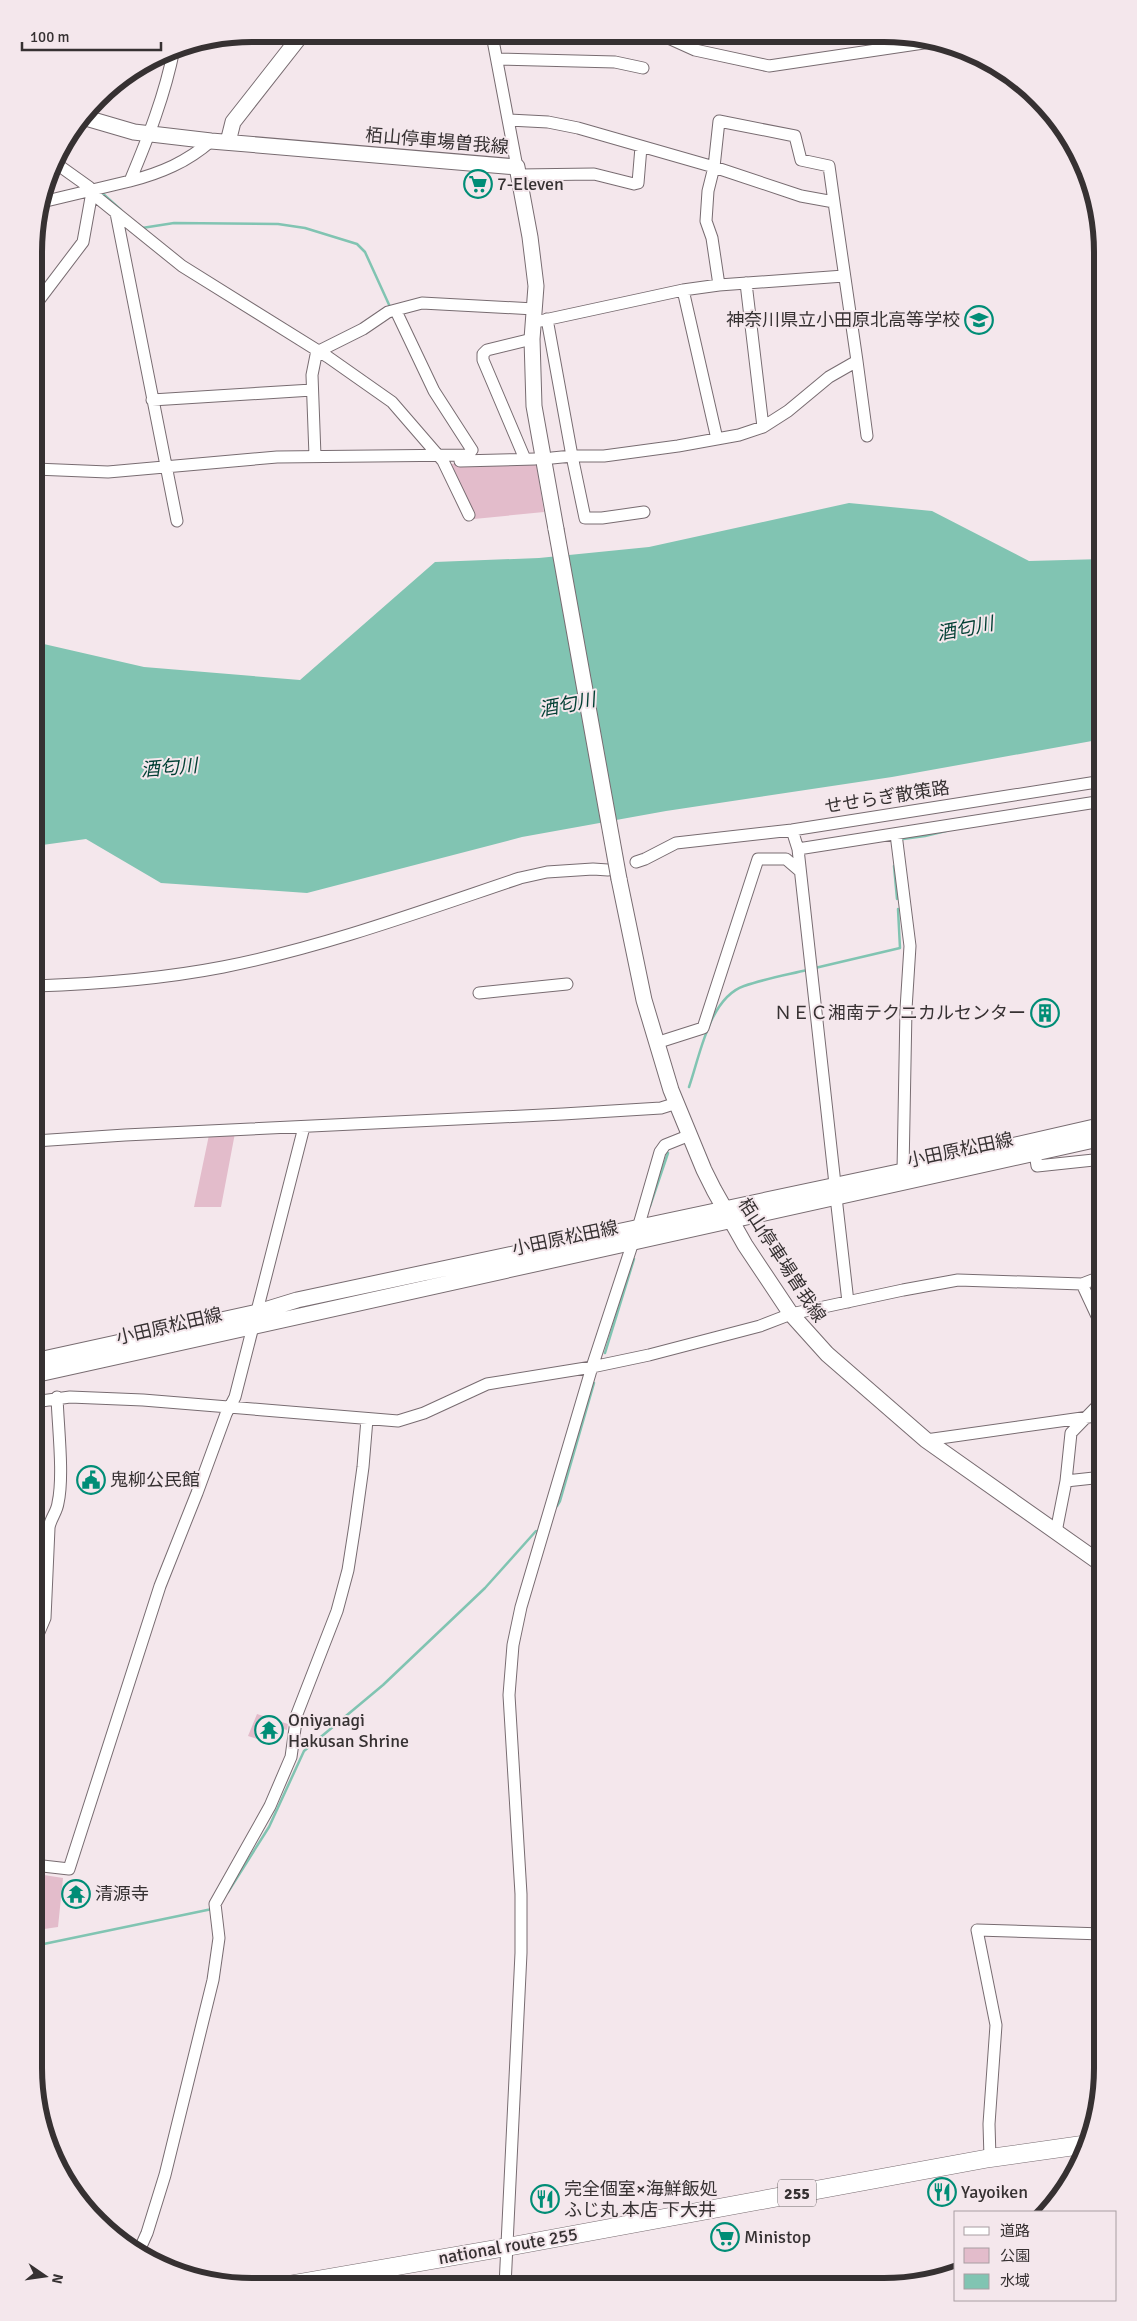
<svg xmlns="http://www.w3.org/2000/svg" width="1137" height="2321" viewBox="0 0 1137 2321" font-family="Signika,'Noto Sans JP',sans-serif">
<rect width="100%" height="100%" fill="#f4e7ec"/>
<path fill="#e3bccb" d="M536 462 544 512 474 519 447 464Z
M235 1133 221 1207H194L209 1135Z
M257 1714 288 1724 287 1730 275 1727 270 1743 248 1736Z
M44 1875 63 1878 58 1927 37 1930Z"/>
<path fill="#81c4b2" d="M849 503 932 511 1029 561 1103 559V739L892 777 666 811 522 837 307 893 161 883 86 839 35 846V642L144 667 300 680 435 562 539 558 649 547Z"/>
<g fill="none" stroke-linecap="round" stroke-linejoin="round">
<path stroke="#81c4b2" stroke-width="2.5" d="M101 192 121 210
M142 228 174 223 278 224 305 228 357 244 365 252 391 309
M903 839 925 836 946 831
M894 866 897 899
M815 968 900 948 898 909
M689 1087C700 1056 709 998 744 986 764 979 786 975 807 970
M650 1206 668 1153
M605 1353 634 1259
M557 1506 560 1501 594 1383
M228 1892 269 1827 304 1751 383 1685 485 1588 536 1531
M34 1946 212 1909"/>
<defs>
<path id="minor" d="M492 35 517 167
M664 36 695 50 769 66 937 41
M497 59 615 62 643 68
M509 120 548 122 578 128 714 167 801 196 834 202 857 361 829 377 788 411 763 427 739 435 678 446 604 456H572L547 319
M54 162 89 187 94 195 182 266 328 357 392 402 443 461 469 515
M519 175 594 174 634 184 638 183 641 147
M130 181C161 173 187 162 211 141
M42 202 130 181C148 138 165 95 174 49
M116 213 177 521
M746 283 763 427
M719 285 712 238 706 221 708 191 714 167 719 121 795 136 801 160 829 166 834 202
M683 290 717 439
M36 304 83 242 92 192
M540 321 683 290 719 285 844 276
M319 351 363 329 388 312 422 303 534 309
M857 361 867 436
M152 400 312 390
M315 456 312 375 317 350
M552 458 572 456 585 518H602L644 512
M525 459 483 360V354L487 350 532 339
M460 461 535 459
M35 469 108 472 277 457 468 455 472 450 434 391 396 311
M792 830 798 849 835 1184
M896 834 910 946 906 1009 903 1171
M798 849 1103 801
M636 862 645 859 676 843 792 830 1103 781
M35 986C97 984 161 979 223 967 324 947 422 911 520 878L547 872 593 869 608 870
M479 993 567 984
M656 1043 703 1028 758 859H786L800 871
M35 1141 125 1135 563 1114 661 1108 677 1103
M1035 1153 1037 1166 1103 1159
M836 1197 848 1302
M638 1228 660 1152 665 1145 690 1135
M1082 1284 1103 1329
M34 1402 70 1397 143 1400 398 1421 424 1413 487 1384 592 1367 649 1355 760 1326 791 1314 903 1290 958 1280 1082 1284 1103 1276
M926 1440 1103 1415
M1066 1481 1103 1477
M1056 1532 1066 1481 1071 1433 1103 1400
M34 1644 45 1618 49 1528C50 1519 57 1512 58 1503 64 1476 58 1427 57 1397
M34 1865 69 1869 160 1586 197 1493 226 1414 235 1397 304 1127
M1101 2046H1103
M990 2158 989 2124 996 2025 977 1930 1103 1934
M138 2253 147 2233 165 2175 213 1980 219 1938 215 1904 270 1806 291 1757 297 1714 337 1611 348 1570 355 1525 363 1467 367 1419
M505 2286 521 1953V1894L509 1695 513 1645 521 1607 592 1367 633 1242"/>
<path id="major" d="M86 118 134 132 211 141 517 167 530 237 536 286 532 339 534 406 556 529
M228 142 233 122 302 34
M619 879 644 1000 671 1090 704 1170 714 1190 745 1245 791 1314 827 1354 926 1440 1103 1565
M34 1361 258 1312 297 1300 903 1171 1103 1125
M34 1375 1103 1138"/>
<path id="highway" d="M282 2286 507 2247 990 2158 1089 2144"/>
</defs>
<use href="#minor" stroke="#786c71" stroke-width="13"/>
<use href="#major" stroke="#786c71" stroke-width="17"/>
<use href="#highway" stroke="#786c71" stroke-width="19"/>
<use href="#minor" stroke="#fff" stroke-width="11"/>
<use href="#major" stroke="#fff" stroke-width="15"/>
<use href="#highway" stroke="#fff" stroke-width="18"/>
<defs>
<path id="major-bridge" d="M556 529 619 879"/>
</defs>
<use href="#major-bridge" stroke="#786c71" stroke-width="17" stroke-linecap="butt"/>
<use href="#major-bridge" stroke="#fff" stroke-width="15"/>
</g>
<defs>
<symbol id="supermarket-ring" viewBox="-11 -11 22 22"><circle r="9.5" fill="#f4e7ec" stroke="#008d76" stroke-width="1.5"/><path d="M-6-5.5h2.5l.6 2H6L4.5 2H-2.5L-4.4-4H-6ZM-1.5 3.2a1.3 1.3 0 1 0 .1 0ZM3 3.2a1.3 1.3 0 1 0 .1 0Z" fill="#008d76"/></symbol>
<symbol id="school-ring" viewBox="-11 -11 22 22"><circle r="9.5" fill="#f4e7ec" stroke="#008d76" stroke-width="1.5"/><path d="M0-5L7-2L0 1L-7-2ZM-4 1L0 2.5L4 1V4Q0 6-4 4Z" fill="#008d76"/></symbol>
<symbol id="building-ring" viewBox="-11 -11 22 22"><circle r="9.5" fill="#f4e7ec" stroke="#008d76" stroke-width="1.5"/><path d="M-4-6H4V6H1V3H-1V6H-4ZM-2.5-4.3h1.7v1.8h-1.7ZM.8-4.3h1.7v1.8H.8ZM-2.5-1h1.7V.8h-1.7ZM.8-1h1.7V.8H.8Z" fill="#008d76"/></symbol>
<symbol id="civic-ring" viewBox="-11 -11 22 22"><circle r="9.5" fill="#f4e7ec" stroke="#008d76" stroke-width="1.5"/><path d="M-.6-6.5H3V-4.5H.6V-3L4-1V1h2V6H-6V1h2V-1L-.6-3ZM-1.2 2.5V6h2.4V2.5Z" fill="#008d76"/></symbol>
<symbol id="temple-ring" viewBox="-11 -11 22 22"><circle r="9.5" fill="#f4e7ec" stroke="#008d76" stroke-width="1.5"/><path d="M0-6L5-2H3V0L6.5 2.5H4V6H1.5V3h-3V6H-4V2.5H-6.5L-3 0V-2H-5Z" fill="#008d76"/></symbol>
<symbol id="restaurant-ring" viewBox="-11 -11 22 22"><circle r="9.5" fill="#f4e7ec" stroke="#008d76" stroke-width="1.5"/><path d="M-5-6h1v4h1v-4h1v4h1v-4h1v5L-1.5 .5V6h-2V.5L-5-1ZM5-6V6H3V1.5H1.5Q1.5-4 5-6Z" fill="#008d76"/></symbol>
</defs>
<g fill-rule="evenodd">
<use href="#supermarket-ring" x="462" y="168" width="32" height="32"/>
<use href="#school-ring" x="963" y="304" width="32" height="32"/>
<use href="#building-ring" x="1029" y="997" width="32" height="32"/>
<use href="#civic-ring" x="75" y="1464" width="32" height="32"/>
<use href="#temple-ring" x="253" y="1714" width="32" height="32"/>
<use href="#temple-ring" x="60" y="1878" width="32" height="32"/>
<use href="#restaurant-ring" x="926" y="2176" width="32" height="32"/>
<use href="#restaurant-ring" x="529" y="2183" width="32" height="32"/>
<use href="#supermarket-ring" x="709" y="2221" width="32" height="32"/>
</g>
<g text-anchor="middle" stroke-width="4" stroke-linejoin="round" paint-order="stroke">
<rect fill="#f4e7ec" stroke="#6f686a" stroke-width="1" x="778" y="2179.5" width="38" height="27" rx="4"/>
<g font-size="16" font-weight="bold" fill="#363132">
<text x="797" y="2199">255</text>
</g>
<g font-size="18" fill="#363132" stroke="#f4e7ec">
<text transform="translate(437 141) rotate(5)" y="6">栢山停車場曽我線</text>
<text transform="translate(887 797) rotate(-9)" y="6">せせらぎ散策路</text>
<text transform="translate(960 1150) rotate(-12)" y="6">小田原松田線</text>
<text transform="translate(565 1238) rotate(-12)" y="6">小田原松田線</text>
<text transform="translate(782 1260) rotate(57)" y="6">栢山停車場曽我線</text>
<text transform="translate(169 1326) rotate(-13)" y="6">小田原松田線</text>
<text transform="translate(508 2246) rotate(-10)" y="6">national route 255</text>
</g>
<g font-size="18" fill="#363132" stroke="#f4e7ec" text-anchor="start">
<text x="497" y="190">7-Eleven</text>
<text x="960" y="326" text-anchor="end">神奈川県立小田原北高等学校</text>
<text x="1026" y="1019" text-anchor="end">ＮＥＣ湘南テクニカルセンター</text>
<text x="110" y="1486">鬼柳公民館</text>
<text x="288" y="1726">Oniyanagi<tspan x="288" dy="21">Hakusan Shrine</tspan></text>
<text x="95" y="1900">清源寺</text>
<text x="564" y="2195">完全個室×海鮮飯処<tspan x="564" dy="21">ふじ丸 本店 下大井</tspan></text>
<text x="961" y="2198">Yayoiken</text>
<text x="744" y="2243">Ministop</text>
</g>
<g font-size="19" font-style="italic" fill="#003f33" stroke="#f4e7ec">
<text transform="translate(965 628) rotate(-11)" y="7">酒匂川</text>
<text transform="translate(567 704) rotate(-11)" y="7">酒匂川</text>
<text transform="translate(169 767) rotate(-5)" y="7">酒匂川</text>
</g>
</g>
<path d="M0 0H1137V2321H0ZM252 42H884A210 210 0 0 1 1094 252V2068A210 210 0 0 1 884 2278H252A210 210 0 0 1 42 2068V252A210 210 0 0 1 252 42Z" fill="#f4e7ec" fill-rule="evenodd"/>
<path fill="none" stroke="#363132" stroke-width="6" d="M252 42H884A210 210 0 0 1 1094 252V2068A210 210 0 0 1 884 2278H252A210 210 0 0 1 42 2068V252A210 210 0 0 1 252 42Z"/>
<rect x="954" y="2211" width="162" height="90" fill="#f4e7ec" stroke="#a89ea2"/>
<rect x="964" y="2227" width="25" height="8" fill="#ffffff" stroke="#a89ea2"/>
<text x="1000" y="2236" font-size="15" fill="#363132">道路</text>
<rect x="964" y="2248" width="25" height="15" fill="#e3bccb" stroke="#a89ea2"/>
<text x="1000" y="2261" font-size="15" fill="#363132">公園</text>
<rect x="964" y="2274" width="25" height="15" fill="#81c4b2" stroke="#a89ea2"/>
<text x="1000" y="2286" font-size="15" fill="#363132">水域</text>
<g transform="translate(45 2276) rotate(103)" stroke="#f4e7ec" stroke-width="4" paint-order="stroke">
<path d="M0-4L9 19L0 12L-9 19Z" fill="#363132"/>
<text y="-8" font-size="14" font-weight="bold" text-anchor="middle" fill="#363132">N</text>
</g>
<path d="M22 42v8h139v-8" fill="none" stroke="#363132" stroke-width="2.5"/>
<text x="30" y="42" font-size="15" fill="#363132" stroke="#f4e7ec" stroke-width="4" paint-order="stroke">100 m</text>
</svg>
